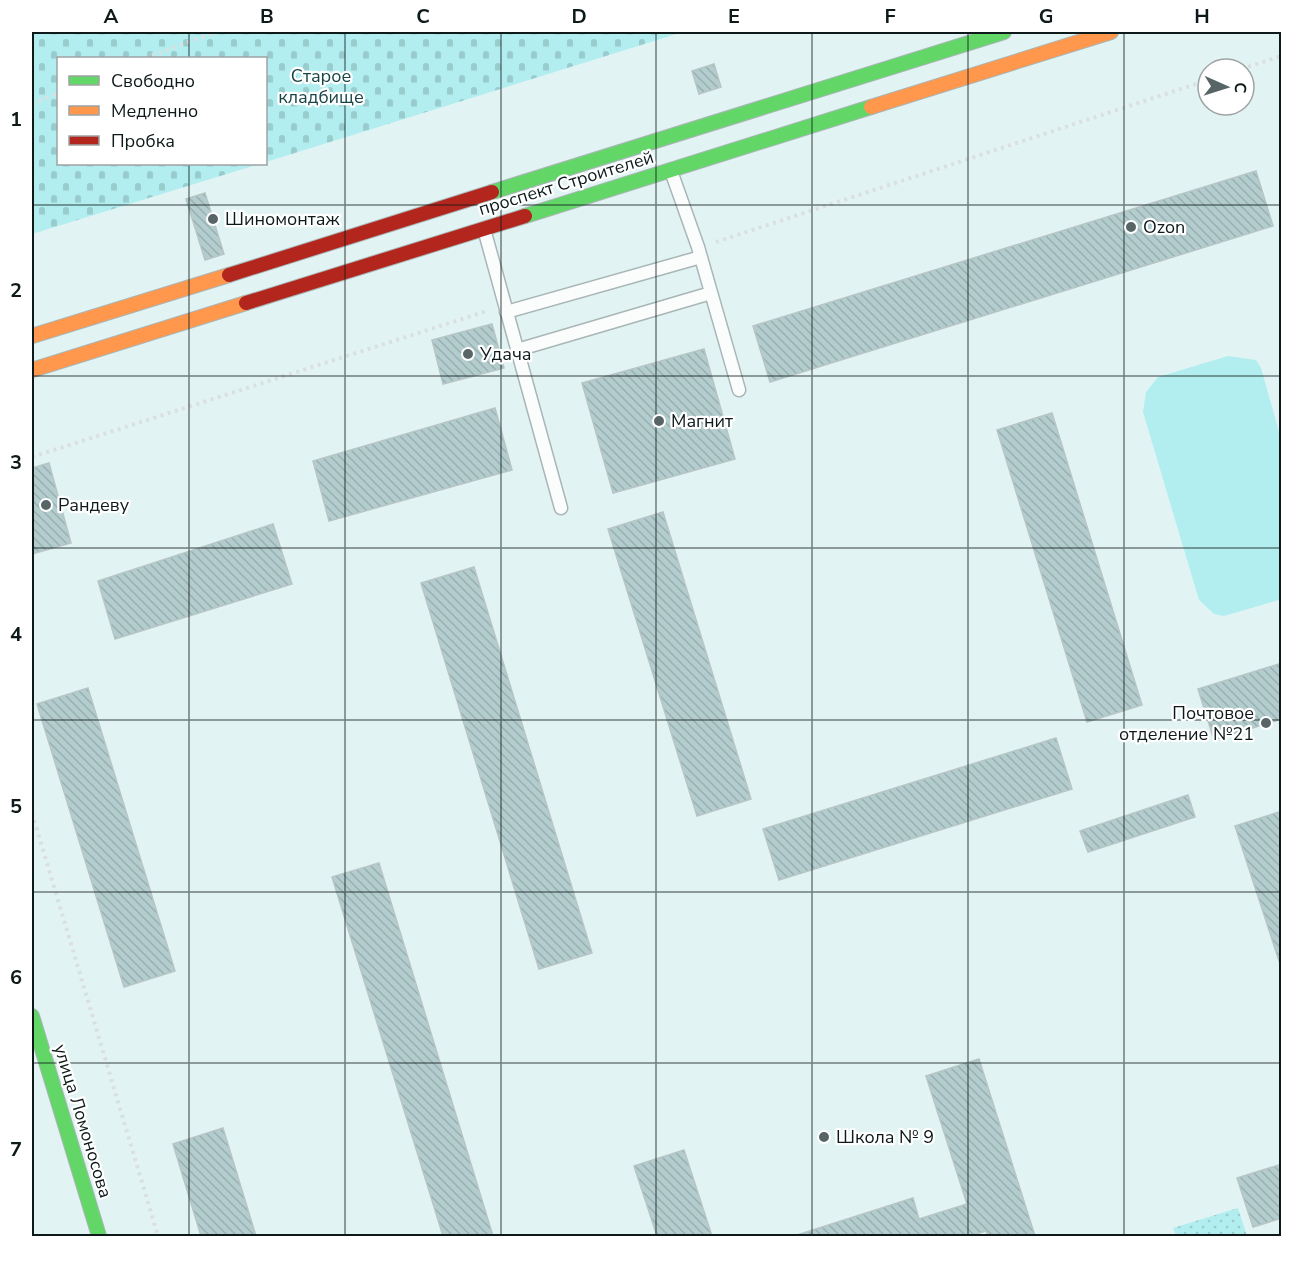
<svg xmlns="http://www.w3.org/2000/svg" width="1313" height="1268" viewBox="0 0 1313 1268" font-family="'Nunito Sans',sans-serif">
<defs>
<pattern id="cemetery-stones" width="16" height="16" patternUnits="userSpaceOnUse" patternTransform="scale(1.5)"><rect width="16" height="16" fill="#b2eef0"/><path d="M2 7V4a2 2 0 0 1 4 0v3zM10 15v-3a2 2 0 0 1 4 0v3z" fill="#98cccd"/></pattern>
<pattern id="park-dots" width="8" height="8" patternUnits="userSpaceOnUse" patternTransform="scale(1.5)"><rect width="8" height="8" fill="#b2eef0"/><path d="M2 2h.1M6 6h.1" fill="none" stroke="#98cccd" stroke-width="1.8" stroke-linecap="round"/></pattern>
<pattern id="building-back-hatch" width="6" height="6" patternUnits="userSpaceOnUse" patternTransform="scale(1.5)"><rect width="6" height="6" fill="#b3cdce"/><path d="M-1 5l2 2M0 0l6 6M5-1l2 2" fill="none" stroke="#99afb0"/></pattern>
</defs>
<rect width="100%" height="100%" fill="#e2f3f4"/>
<path fill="#b2eef0" d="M1228 356 1256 360 1261 368 1281 439 1282 599 1224 616 1214 614 1199 600 1143 412 1146 392 1158 377Z"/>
<path fill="url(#cemetery-stones)" d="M32 32H683L266 162V58H58V164H259L32 234Z"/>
<path fill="url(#park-dots)" d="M1238 1208 1247 1236H1176L1173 1228Z"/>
<path fill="url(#building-back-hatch)" stroke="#b7c5c5" stroke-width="1.5" d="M714 64 721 87 699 94 692 71Z
M1256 171 1273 226 770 382 753 326Z
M205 193 224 254 205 260 186 199Z
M492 324 504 368 443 384 432 340Z
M704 349 735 459 613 493 582 383Z
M495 408 512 470 329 521 313 461Z
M1052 413 1142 705 1087 722 997 430Z
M49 463 71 543 32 554V468Z
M663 512 751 799 697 816 608 529Z
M273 524 292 584 115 639 98 581Z
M474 567 592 953 539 969 421 583Z
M1282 663V719L1214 740 1198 689Z
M88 688 175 971 124 987 37 704Z
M1056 738 1072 789 779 880 763 829Z
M1188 795 1195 817 1088 852 1080 831Z
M1282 811V970L1235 826Z
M379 863 493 1236H443L332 877Z
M979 1059 1035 1236H988L986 1231 970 1236H794L913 1198 919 1219 967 1204 926 1076Z
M223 1128 256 1236H201L173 1144Z
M684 1150 712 1236H657L634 1166Z
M1282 1164V1218L1253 1227 1237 1178Z"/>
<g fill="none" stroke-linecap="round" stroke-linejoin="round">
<defs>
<path id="lane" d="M671 171 698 247 739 390
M484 229 561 508
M506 312 701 257
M517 350 711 293"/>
<path id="fast" d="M492 192 1004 32
M525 216 871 107
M32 1016 99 1236"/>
<path id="slow" d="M871 107 1111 32
M32 336 229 275
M32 370 246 303"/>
<path id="jam" d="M229 275 492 192
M246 303 525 216"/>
</defs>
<use href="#lane" stroke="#a9b6b6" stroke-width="15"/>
<use href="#fast" stroke="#a9b6b6" stroke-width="16"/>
<use href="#slow" stroke="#a9b6b6" stroke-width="16"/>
<use href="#jam" stroke="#a9b6b6" stroke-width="16"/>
<path stroke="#dadfe0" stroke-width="4" stroke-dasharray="3 4.5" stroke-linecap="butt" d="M145 58 216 32
M1241 69 1282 56
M32 104 58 93
M716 242 1208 80
M32 457 487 311
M32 813 158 1236"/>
<use href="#lane" stroke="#fbfdfd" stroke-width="12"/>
<use href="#fast" stroke="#63d668" stroke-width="14"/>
<use href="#slow" stroke="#ff974d" stroke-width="14"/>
<use href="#jam" stroke="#b3261e" stroke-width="14"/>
</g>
<path fill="none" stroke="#0e1919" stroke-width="1.5" stroke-opacity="0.55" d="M189 32V58M345 32V1236M501 32V1236M656 32V1236M812 32V1236M968 32V1236M1124 32V1236M189 164V1236M32 205H1282M32 376H1282M32 548H1282M32 720H1282M32 892H1282M32 1063H1282"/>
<g fill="#586566" stroke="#fff" stroke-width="2">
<circle cx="213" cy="219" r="6"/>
<circle cx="1131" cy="227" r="6"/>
<circle cx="468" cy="354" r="6"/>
<circle cx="659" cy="421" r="6"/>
<circle cx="46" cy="505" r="6"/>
<circle cx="1266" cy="723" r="6"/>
<circle cx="824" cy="1137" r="6"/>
</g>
<g text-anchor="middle" stroke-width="4.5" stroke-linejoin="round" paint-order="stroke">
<g font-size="18" fill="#174446" stroke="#fff">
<text x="321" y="82">Старое<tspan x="321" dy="21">кладбище</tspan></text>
</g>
<g font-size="18" fill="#0e1919" stroke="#fff">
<text transform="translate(566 183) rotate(-17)" y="6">проспект Строителей</text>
<text transform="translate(83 1121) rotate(73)" y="6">улица Ломоносова</text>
</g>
<g font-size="18" fill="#0e1919" stroke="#fff" text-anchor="start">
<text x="225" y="225">Шиномонтаж</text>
<text x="1143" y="233">Ozon</text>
<text x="480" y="360">Удача</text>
<text x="671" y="427">Магнит</text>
<text x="58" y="511">Рандеву</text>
<text x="1254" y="719" text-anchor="end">Почтовое<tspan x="1254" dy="21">отделение №21</tspan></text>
<text x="836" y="1143">Школа № 9</text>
</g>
</g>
<rect width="1313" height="1268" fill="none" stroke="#ffffff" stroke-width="66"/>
<rect x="57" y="57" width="210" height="108" fill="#ffffff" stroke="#9fa3a3" stroke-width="1.5"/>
<rect x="69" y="76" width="30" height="9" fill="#63d668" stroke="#9fa3a3" stroke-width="1.5"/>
<text x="111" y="87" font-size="18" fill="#0e1919">Свободно</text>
<rect x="69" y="106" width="30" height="9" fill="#ff974d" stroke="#9fa3a3" stroke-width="1.5"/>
<text x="111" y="117" font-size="18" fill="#0e1919">Медленно</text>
<rect x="69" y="136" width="30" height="9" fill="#b3261e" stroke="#9fa3a3" stroke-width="1.5"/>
<text x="111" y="147" font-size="18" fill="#0e1919">Пробка</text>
<g transform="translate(1226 87) rotate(93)"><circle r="28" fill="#ffffff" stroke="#9fa3a3" stroke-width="1.5"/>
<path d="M0-4.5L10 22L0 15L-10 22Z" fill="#586566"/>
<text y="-9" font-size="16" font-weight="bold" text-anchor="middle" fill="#0e1919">С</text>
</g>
<rect x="33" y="33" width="1247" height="1202" fill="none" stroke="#0e1919" stroke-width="2"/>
<g font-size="20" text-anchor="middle" font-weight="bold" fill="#0e1919">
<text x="111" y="23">A</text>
<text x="267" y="23">B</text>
<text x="423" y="23">C</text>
<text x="579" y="23">D</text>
<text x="734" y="23">E</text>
<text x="890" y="23">F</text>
<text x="1046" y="23">G</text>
<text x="1202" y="23">H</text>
<text x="16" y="126">1</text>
<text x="16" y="297">2</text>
<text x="16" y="469">3</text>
<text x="16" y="641">4</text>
<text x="16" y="813">5</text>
<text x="16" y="984">6</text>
<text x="16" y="1156">7</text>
</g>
</svg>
